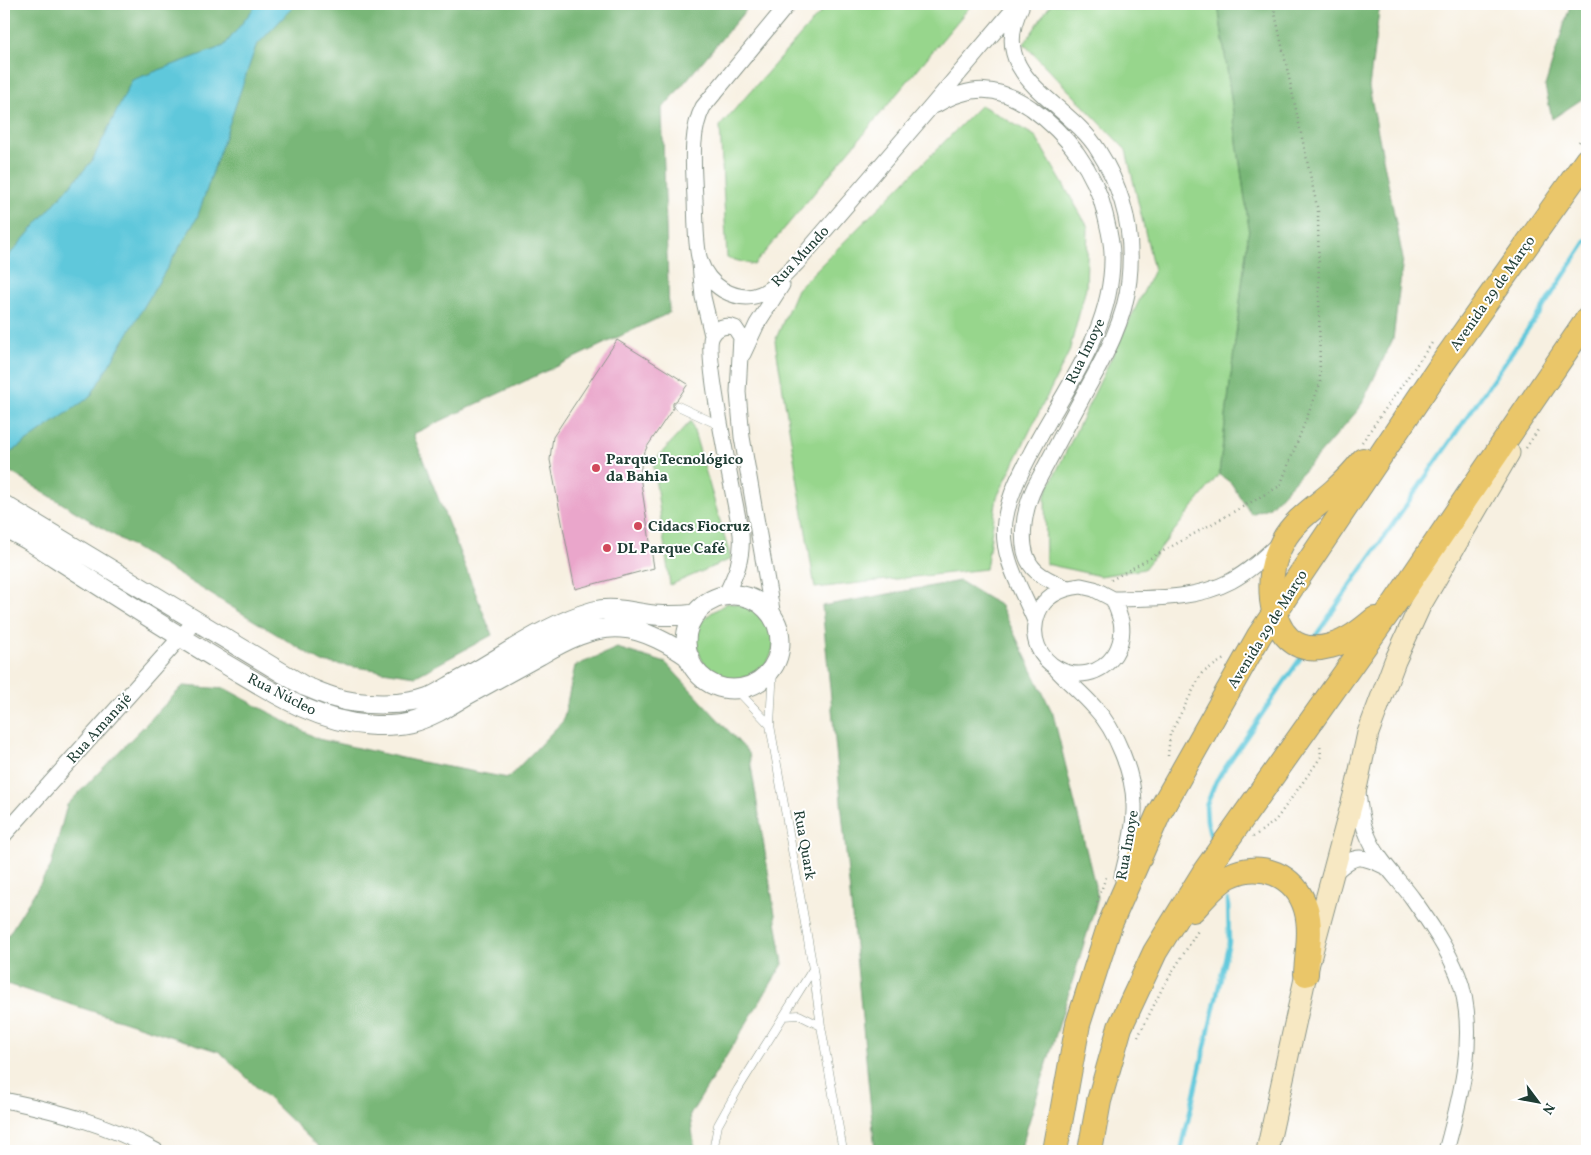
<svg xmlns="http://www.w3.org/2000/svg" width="1591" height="1155" viewBox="0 0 1591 1155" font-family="Vollkorn,serif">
<rect width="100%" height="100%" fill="#fff"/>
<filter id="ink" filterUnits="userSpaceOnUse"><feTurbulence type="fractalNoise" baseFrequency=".02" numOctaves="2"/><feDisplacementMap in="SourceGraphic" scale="10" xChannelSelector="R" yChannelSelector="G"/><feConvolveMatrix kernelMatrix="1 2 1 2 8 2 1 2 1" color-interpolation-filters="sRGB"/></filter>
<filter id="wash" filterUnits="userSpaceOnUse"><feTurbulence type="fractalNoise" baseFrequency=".0096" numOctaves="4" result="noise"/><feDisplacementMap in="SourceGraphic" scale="20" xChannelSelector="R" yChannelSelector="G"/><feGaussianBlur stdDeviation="1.12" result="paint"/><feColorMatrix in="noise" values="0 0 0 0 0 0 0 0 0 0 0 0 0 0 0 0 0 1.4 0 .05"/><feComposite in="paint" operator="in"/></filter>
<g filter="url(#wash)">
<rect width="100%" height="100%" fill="#f7f0e1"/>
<path fill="#97d68c" stroke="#5b8a60" d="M828 4H972L754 265 727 258 720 126Z
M1051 4H1218L1249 228 1219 474 1144 569 1100 576 1046 564 1045 495 1154 270 1126 150 1024 44Z
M981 105 1035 136 1088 227 1086 288 1069 352 997 497 986 569 815 588 775 341 797 289Z
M691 421 731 559 670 585 653 462Z
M727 603C736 604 745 605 753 609 758 611 760 617 763 621 766 624 771 629 772 633 779 652 763 674 745 677 739 678 732 680 726 679 705 676 691 645 698 627 702 617 718 609 727 603Z"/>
<path fill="#79b778" stroke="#4c7a56" d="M4 4H751L662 109 669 313 413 434 492 635 416 676 322 662 4 468Z
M1218 4H1380L1369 87 1403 259 1393 339 1359 409 1316 458 1270 507 1251 514 1231 483 1219 474 1249 228Z
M1568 4H1587V91L1582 99 1552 119 1545 86 1570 6Z
M960 581 1001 606 1053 714 1098 898 1020 1151H875L822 606Z
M617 648 666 663 749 753 783 964 690 1115 695 1151H323L220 1052 4 983V942L51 866 67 805 183 686 226 689 318 739 416 761 508 778 563 721 575 666Z"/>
<path fill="#5fc8db" stroke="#3f8288" d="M257 4H296L256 46 197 218 90 397 4 457V261L92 161 132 80 224 46Z"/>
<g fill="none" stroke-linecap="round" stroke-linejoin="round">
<path stroke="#5fc8db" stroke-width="4.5" d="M1312 641 1546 303 1587 240
M1211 838 1207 821 1206 806 1216 781 1304 653
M1181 1151 1229 942 1228 900"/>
</g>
<g id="blocks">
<path fill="#eaa6cb" d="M617 340 688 384 677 400 673 403V408L647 447 642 458 640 476 654 568 575 589 550 460 551 451 553 437Z"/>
</g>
</g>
<g filter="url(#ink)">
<use href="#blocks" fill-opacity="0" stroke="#8b968a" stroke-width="1"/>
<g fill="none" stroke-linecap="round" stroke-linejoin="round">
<defs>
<path id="service" d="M678 406 721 426
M773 667 770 725 813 969 821 1026 843 1151
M736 689 770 725
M784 1016 799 1015 821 1026
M713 1151 718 1125 738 1089 813 969"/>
<path id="minor" d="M788 4 703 107C689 134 694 170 695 200 696 218 695 244 700 261 704 273 712 283 723 290 757 309 774 286 797 263L930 108 1018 4
M1021 7C985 78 1068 101 1098 150 1123 189 1134 234 1129 280 1125 322 1103 360 1083 396 1067 426 1051 456 1035 486 1024 509 1015 552 1036 571 1045 579 1056 583 1067 588
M936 105C971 85 997 85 1031 108 1067 134 1095 170 1105 214 1108 227 1112 241 1112 254 1114 329 1065 388 1032 451 1020 474 1009 495 1005 521 1000 557 1022 589 1035 621
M700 264 703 297 712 335
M743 354 757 324 782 285
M1081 586 1094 589 1113 599C1116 606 1119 614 1121 621 1123 632 1121 644 1115 654 1085 698 1019 663 1038 613 1045 595 1063 588 1081 586Z
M725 596C736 574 743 559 741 534 736 505 703 352 712 336 716 327 727 324 735 328L741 337 738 392 742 437 773 616
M1113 599C1152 598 1195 600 1231 581 1248 572 1263 558 1277 545
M1057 670C1069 683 1083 694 1095 708 1116 730 1134 775 1134 805 1135 829 1127 854 1122 877
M1358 793C1360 807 1361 822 1367 834 1377 860 1398 878 1413 899 1430 923 1447 948 1458 975 1479 1031 1461 1096 1446 1151
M4 835 195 621
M1333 874C1355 854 1359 854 1386 867
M4 1100C57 1111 108 1124 156 1151"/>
<path id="tertiary" d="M4 505 304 686C315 690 325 695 336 698 360 706 407 706 430 697 439 693 448 687 457 682 502 658 544 625 594 611 613 606 635 613 654 615 668 616 681 616 696 614
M4 527 28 540C92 581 155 622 220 661 267 688 312 721 368 725 382 726 395 726 409 723 430 718 449 706 467 695 491 682 516 668 540 655 564 641 592 626 621 628 644 629 672 645 690 658
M686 642a47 47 0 1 1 94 0a47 47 0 1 1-94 0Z"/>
<path id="secondary" d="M1267 1151 1306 974 1357 784 1368 733 1395 661 1420 606 1509 453"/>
<path id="primary" d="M1363 460C1355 471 1345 481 1334 491 1317 506 1294 520 1283 541 1272 562 1270 577 1272 600 1276 632 1294 656 1330 646 1347 642 1362 630 1375 619
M1193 910C1204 898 1215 884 1229 876 1260 860 1296 875 1306 909 1312 929 1307 953 1306 974
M1055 1151 1078 1024 1110 924 1159 813 1259 636 1442 364 1587 160
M1090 1151 1099 1101 1120 1027 1155 952 1205 871 1395 603 1587 320"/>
</defs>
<use href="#service" stroke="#8b968a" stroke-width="9"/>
<use href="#minor" stroke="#8b968a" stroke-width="17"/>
<use href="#tertiary" stroke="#8b968a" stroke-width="21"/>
<use href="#secondary" stroke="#8b968a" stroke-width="23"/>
<use href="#primary" stroke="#8b968a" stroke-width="26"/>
<path stroke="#8b968a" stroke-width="2.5" stroke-dasharray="1 4" stroke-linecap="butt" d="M1579 142 1587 131
M1362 442 1434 340
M1526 448 1538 430
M1111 580 1280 486 1320 384 1318 211 1273 4
M1168 756 1170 734 1202 673 1224 659
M1253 837 1275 821 1321 757 1320 743
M1097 902 1106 877
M1138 1037 1163 987 1199 929"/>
<use href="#service" stroke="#fff" stroke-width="8"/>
<use href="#minor" stroke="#fff" stroke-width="15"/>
<use href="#tertiary" stroke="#fff" stroke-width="19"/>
<use href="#secondary" stroke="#f7e8c3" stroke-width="21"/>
<use href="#primary" stroke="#eac669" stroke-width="24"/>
</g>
</g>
<g fill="#d1495b" stroke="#fff" stroke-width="2">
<circle cx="596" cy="468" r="5"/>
<circle cx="638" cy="526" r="5"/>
<circle cx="607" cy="548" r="5"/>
</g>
<g text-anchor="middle" stroke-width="4" stroke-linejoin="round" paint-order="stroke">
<g font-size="15" fill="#1f3d34" stroke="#fff">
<text transform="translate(800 256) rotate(-47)" y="5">Rua Mundo</text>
<text transform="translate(1492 293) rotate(-55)" y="5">Avenida 29 de Março</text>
<text transform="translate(1085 351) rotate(-64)" y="5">Rua Imoye</text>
<text transform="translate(1267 629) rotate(-58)" y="5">Avenida 29 de Março</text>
<text transform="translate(282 694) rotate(27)" y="5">Rua Núcleo</text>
<text transform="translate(99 728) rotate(-48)" y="5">Rua Amanajé</text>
<text transform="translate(805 845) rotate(80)" y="5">Rua Quark</text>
<text transform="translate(1127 845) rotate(-80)" y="5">Rua Imoye</text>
</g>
<g font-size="15" font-weight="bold" fill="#1f3d34" stroke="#fff" text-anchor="start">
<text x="606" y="464">Parque Tecnológico<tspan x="606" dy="17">da Bahia</tspan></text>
<text x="648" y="531">Cidacs Fiocruz</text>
<text x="617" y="553">DL Parque Café</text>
</g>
</g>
<rect width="1591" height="1155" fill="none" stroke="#fff" stroke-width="20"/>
<g transform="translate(1538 1102) rotate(122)" stroke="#ffffff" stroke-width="4" paint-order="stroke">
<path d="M0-4L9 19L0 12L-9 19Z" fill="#1f3d34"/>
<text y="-8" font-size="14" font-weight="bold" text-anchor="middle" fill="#1f3d34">N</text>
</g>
</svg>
